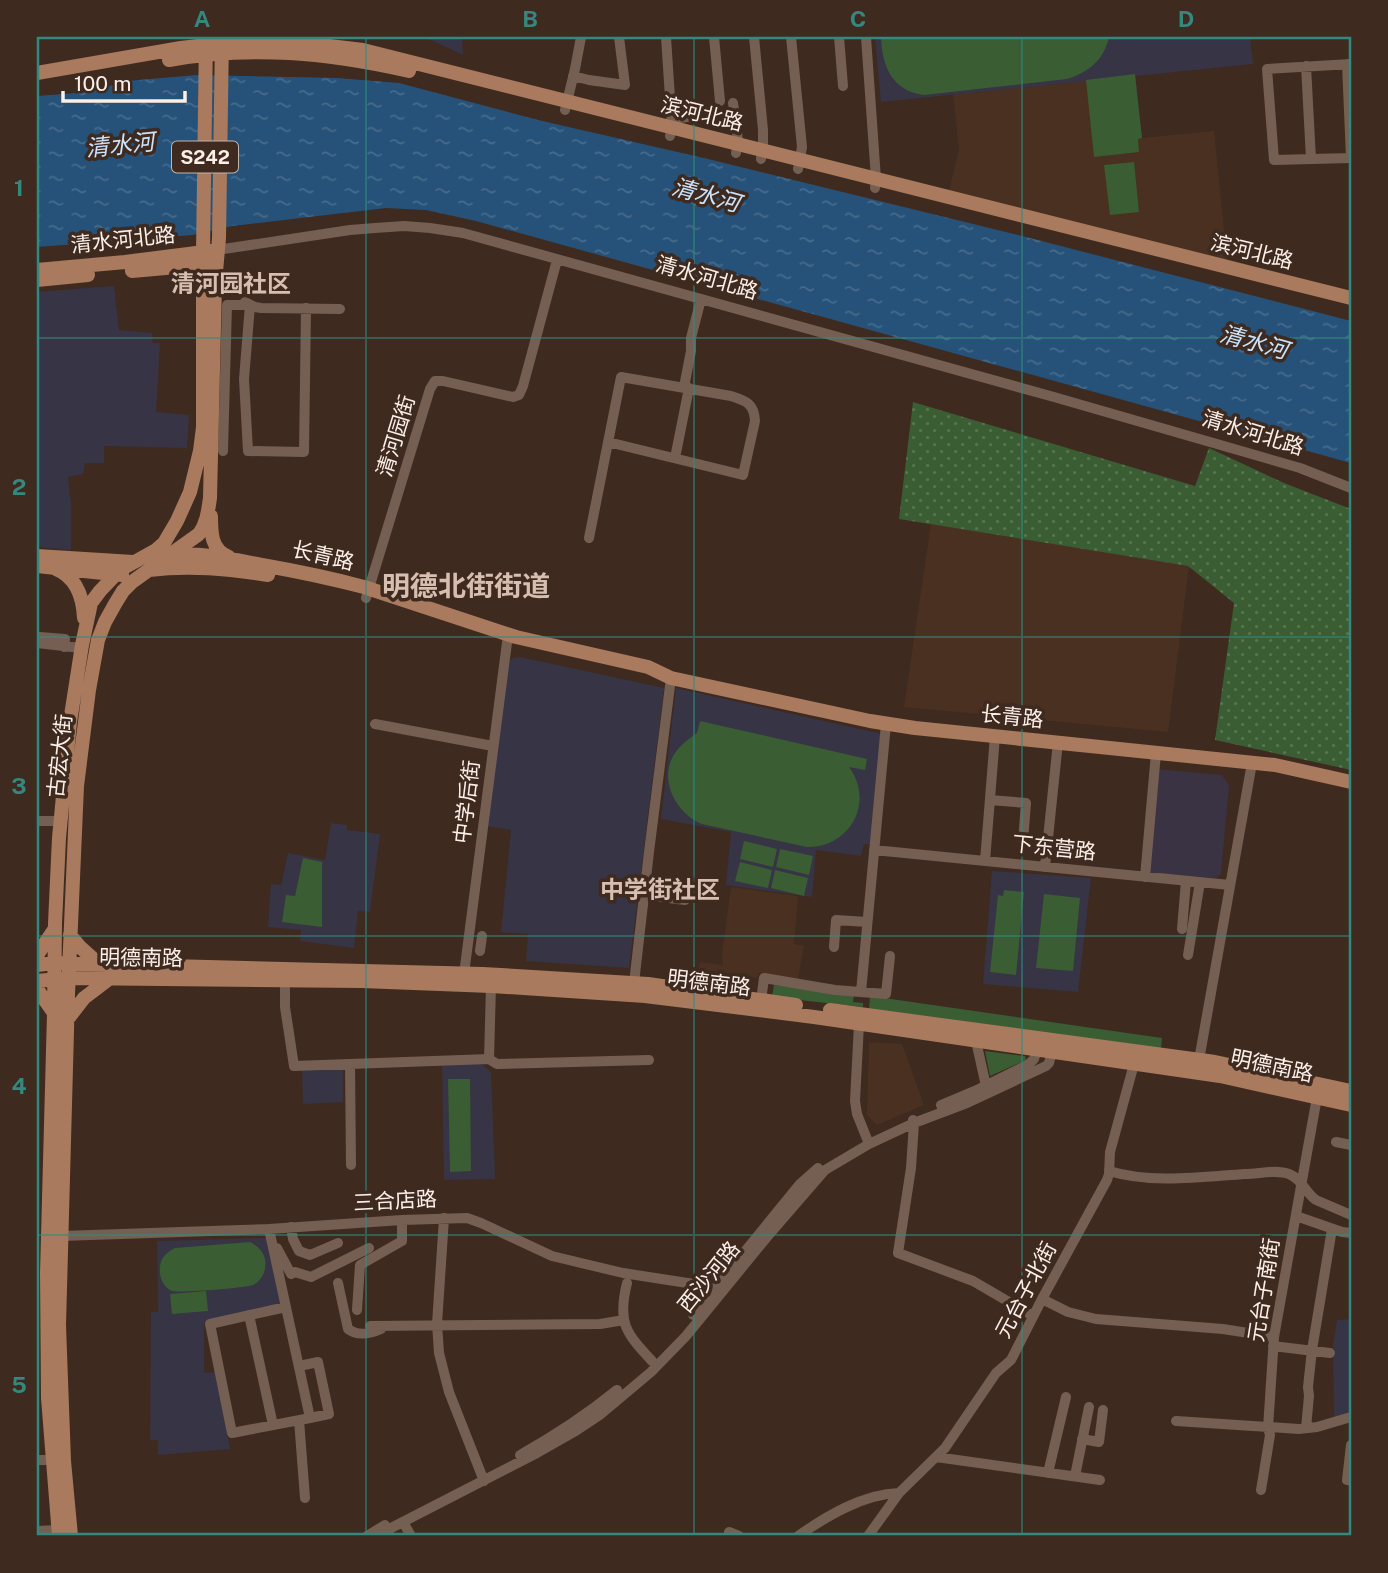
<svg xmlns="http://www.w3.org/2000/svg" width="1388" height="1573" viewBox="0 0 1388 1573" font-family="'Public Sans','Noto Sans SC',sans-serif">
<defs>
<pattern id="park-dots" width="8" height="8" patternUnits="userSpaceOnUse" patternTransform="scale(1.75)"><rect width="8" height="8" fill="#3a5d33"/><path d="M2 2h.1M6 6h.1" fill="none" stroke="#577551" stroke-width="1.8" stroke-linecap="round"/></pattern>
<pattern id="water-ripples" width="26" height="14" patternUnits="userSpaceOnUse" patternTransform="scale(1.75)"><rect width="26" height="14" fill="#265279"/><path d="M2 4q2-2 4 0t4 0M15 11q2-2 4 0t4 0" fill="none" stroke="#466b8c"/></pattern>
</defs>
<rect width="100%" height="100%" fill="#3e2a1f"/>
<path fill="#3a3344" d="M1157 769 1222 775 1229 785 1221 874 1216 878 1149 873Z"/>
<path fill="#4a3021" d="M1135 74 1142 138 1214 131 1227 260 948 195 959 149 953 94Z
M931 524 1189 566 1168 732 904 707Z
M731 887 798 896 794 944 804 946 798 979 758 973 757 978 723 974 722 979 698 976 700 962 723 965 722 954Z
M869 1042 902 1044 924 1105 877 1125 867 1115Z"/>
<path fill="#373445" d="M421 37H462L463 55 431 40Z
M875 37H1250L1253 64 881 102Z
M114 286 119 330 152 333 153 343H160L156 412 189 415 187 448 104 446V463H85L83 474 68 477 71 505V550L37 547V292Z
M520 657 664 688 629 968 526 961 528 934 501 932 511 830 487 826 509 662 513 658Z
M676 688 882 734 871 844H864L861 856 816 850 812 897 726 885 731 832 661 819Z
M331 823 347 825V830L380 834 370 912 358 911 354 948 300 941 301 930 268 927 271 884 281 885 288 853 325 860Z
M992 871 1091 878 1078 992 983 984Z
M442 1062H480L491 1072 495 1179 444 1180Z
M302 1069H343V1102L303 1104Z
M267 1238 281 1306 204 1323V1373L217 1372 230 1449 158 1455V1440H150L151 1312H158L157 1241Z
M1351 1319V1413L1334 1418 1333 1346 1337 1320Z"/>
<path fill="#3a5d33" d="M881 37H1109C1104 60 1089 72 1067 79L924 95C892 91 882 66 881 37Z
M1135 74 1142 138 1138 139 1139 152 1094 157 1086 80Z
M1134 162 1139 212 1110 215 1104 165Z
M700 721 867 759 865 770 849 767C875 802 850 848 807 847L702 824C677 814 659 782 673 756 679 746 687 740 697 733Z
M744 841 777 849 773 867 740 859Z
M780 849 813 856 809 875 776 867Z
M303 858 322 862V927L282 922 286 895 295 896Z
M740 862 772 870 768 888 735 881Z
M775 870 808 878 804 896 771 888Z
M1004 890 1024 892 1016 975 990 972 998 895 1003 896Z
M1044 894 1080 898 1073 971 1036 968Z
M774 985 854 995 853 1002 863 1003V1007L772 997Z
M870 996 1162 1038 1161 1049 869 1009Z
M985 1051 1025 1056 1026 1060 990 1076Z
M448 1079H470L471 1171 450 1172Z
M250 1242C255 1245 259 1247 262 1252 269 1263 265 1279 253 1285 246 1288 179 1293 172 1291 163 1287 159 1277 160 1268 160 1258 167 1252 175 1248Z
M206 1291 208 1311 172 1314 170 1294Z"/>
<path fill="url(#park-dots)" d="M913 402 1195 486 1209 448 1284 483 1351 509V770L1215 740 1234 603 1188 566 899 519Z"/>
<path fill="url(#water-ripples)" d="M197 75 337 78 399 83 538 120 708 159 1026 237 1351 321V463L476 221 426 210 386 208 232 226 193 235 37 247V96L89 92 127 81Z"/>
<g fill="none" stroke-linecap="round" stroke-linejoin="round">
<path stroke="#755f52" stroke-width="10" d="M666 37 672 128 670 136
M714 37 720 101
M754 37 763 130V146L761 159
M791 37 802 147 798 169
M839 37 843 86
M866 37 876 179 875 188
M1347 64 1351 158
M1351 64 1267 69 1274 160 1351 158
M1306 66 1311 159
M573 76 589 80 625 85 619 37
M733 103 738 140 736 153
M565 110 575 69 581 37
M672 119 695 116
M217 250 350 230 375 228 404 226 430 228 463 233 1054 397 1300 468 1351 488
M245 302 255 307 261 308 340 309
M684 387 691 351V338L701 299
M223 451 227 305H250L244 379 248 451 304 452 306 308
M675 458 689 388
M589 538 621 377 731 396C747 401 754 404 755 421L743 475 608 442
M366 598 430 389 435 381H443L513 397 519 395 523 386 557 260
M40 637 65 639 64 647
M37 643 81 648
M375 724 493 746
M990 800 1026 803 1023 841
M37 821H60
M874 850 1230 885
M985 861 995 736
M1045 867 1058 742
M1145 877 1156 753
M644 895 685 900
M1182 929 1186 881
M834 947 836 920 867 922
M480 951 482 936
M1188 955 1200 882
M464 974 508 635
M285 981V1007L294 1066 489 1059 491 986
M634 983 649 852 671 678
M861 992 886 724
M761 1001 764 978 835 990 886 994 890 956
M859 1024 855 1101 857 1114 869 1144
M976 1041 986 1086
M489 1059 497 1064 649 1060
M1199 1060 1252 763
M350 1064 351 1165
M941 1105 979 1089 1029 1064 1034 1059 1039 1044
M913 1120 914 1123 911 1168 898 1253 973 1281 1033 1316
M1336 1142 1351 1145
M1109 1171C1152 1184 1201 1177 1245 1174 1259 1174 1276 1169 1289 1174 1302 1179 1305 1192 1316 1200L1351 1215
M1296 1216 1342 1232 1351 1233
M444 1218 437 1324 439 1353 449 1392 484 1481
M291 1227 293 1239 299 1251 310 1255 338 1243
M269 1229 310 1418 232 1433 210 1324 286 1307
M61 1236 269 1229 402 1220 467 1218 481 1223 552 1256 623 1273 694 1284 714 1299
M277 1248 291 1274 295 1272 311 1277 369 1248
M338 1283 348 1329C357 1336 370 1334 381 1329
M627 1283C617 1323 626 1333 652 1361
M1042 1299 1068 1312 1096 1319 1223 1329 1274 1337
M357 1310 360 1265 402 1241V1220
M249 1315 273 1425
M693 1315 800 1184 818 1168
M370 1326 600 1324 624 1320
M1273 1346 1330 1353
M299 1366 318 1362 329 1414 310 1418
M299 1420 305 1498
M1176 1421 1299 1429 1317 1427 1351 1417
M1306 1428 1309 1396 1308 1387 1312 1350 1332 1229
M1082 1439 1099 1442 1103 1410
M1351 1445 1347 1480 1351 1481
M520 1455C556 1435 585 1416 617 1390
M936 1457 1100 1480
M37 1460H52
M1048 1473 1066 1397
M1075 1476 1089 1407
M1261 1490 1270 1435 1268 1428 1274 1337 1317 1097
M403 1522 411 1536
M37 1531 58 1530
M729 1532 739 1536
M367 1536 385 1525
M379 1536 393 1527 537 1453 574 1432 601 1414 651 1372 686 1336 767 1237 825 1170 869 1144 914 1123 967 1103 1046 1066 1049 1063 1053 1047
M798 1536C827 1516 863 1494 899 1493
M868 1536 899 1493 945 1448 996 1373 1011 1360 1042 1299 1107 1180 1109 1174 1110 1152 1134 1064"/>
<path stroke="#a97a5d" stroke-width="14" d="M169 60C251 45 329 53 409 71
M37 73 181 48 240 41 304 43 363 50 1351 298
M37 270 125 262 212 251
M132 271 210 264
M37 280 88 275
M211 516C211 533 211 550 229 557
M170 555C201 552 232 559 262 565 296 571 330 578 364 587L516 637 648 667 671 678 870 721 915 728 1275 765 1351 782
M37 556 133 562
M37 566 122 575
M56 569C76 577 83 597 84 618
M149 570C191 565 227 569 268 575
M70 935 80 947 99 964
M37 955 54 930
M37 965 54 963 483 974 648 984 796 1005
M37 981 69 978 362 981 491 986 645 996 814 1017 1220 1076 1351 1105
M37 989 54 1013
M830 1010 1215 1062 1351 1091
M67 1020 84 998 109 979
M59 1536 48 1398 47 1273 54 1013 55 923 59 838 70 722 82 645 91 603 100 591 120 570 156 550 164 543 177 521 190 492 200 451 203 427V253L206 37
M71 1536 64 1461 59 1325 68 994 77 786 89 690 98 640 105 622 115 604 123 591 132 582 199 534C207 523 208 511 210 498L215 283 219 238 222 37"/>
</g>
<path fill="none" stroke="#338880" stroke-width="2" stroke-opacity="0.55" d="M366 37V1536M694 37V1536M1022 37V1536M37 338H1351M37 637H1351M37 936H1351M37 1235H1351"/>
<g text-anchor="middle" stroke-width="7" stroke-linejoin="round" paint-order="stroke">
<rect fill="#3e2a1f" stroke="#c3b4ac" stroke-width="2" x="172" y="141.5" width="66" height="31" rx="5"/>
<g font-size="19" font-weight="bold" fill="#fcefe8">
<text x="205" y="164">S242</text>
</g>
<g font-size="21" fill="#fcefe8" stroke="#3e2a1f">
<text transform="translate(702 114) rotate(14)" y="7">滨河北路</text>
<text transform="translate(123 240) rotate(-6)" y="7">清水河北路</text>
<text transform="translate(1252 252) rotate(14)" y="7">滨河北路</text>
<text transform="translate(707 278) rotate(16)" y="7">清水河北路</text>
<text transform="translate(1253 433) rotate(17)" y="7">清水河北路</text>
<text transform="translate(396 436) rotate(-73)" y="7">清河园街</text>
<text transform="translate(323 556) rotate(13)" y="7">长青路</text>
<text transform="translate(1012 717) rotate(6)" y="7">长青路</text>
<text transform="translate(60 756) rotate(-84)" y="7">古宏大街</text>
<text transform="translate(467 802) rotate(-83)" y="7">中学后街</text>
<text transform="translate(1054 848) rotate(6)" y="7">下东营路</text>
<text transform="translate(141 958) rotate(1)" y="7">明德南路</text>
<text transform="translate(709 983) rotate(7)" y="7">明德南路</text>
<text transform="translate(1272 1066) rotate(12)" y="7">明德南路</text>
<text transform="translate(395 1201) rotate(-3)" y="7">三合店路</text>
<text transform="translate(709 1277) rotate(-51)" y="7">西沙河路</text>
<text transform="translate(1026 1290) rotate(-62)" y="7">元台子北街</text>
<text transform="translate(1264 1290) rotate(-81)" y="7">元台子南街</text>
</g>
<g font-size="23" font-style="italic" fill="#cae4fe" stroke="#3e2a1f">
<text transform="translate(120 145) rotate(-6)" y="8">清水河</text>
<text transform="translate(706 195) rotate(15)" y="8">清水河</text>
<text transform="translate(1254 342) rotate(15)" y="8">清水河</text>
</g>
<g font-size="24" font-weight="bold" fill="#d7beb0" stroke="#3e2a1f">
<text x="231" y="292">清河园社区</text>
<text x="660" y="898">中学街社区</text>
</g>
<g font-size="28" font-weight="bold" fill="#d7beb0" stroke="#3e2a1f">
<text x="466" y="596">明德北街街道</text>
</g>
</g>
<rect width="1388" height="1573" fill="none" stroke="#3e2a1f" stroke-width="77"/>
<path d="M63 91v10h122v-10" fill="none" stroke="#fcefe8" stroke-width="3.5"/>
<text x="74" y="91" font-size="21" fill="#fcefe8" stroke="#3e2a1f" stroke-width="5" paint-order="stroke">100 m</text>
<rect x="38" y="38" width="1312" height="1496" fill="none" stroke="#338880" stroke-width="2.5"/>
<g font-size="23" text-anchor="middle" font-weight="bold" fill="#338880">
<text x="202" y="27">A</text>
<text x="530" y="27">B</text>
<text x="858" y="27">C</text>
<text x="1186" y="27">D</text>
<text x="19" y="196">1</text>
<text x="19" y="495">2</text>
<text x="19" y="794">3</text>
<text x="19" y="1094">4</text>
<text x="19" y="1393">5</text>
</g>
</svg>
